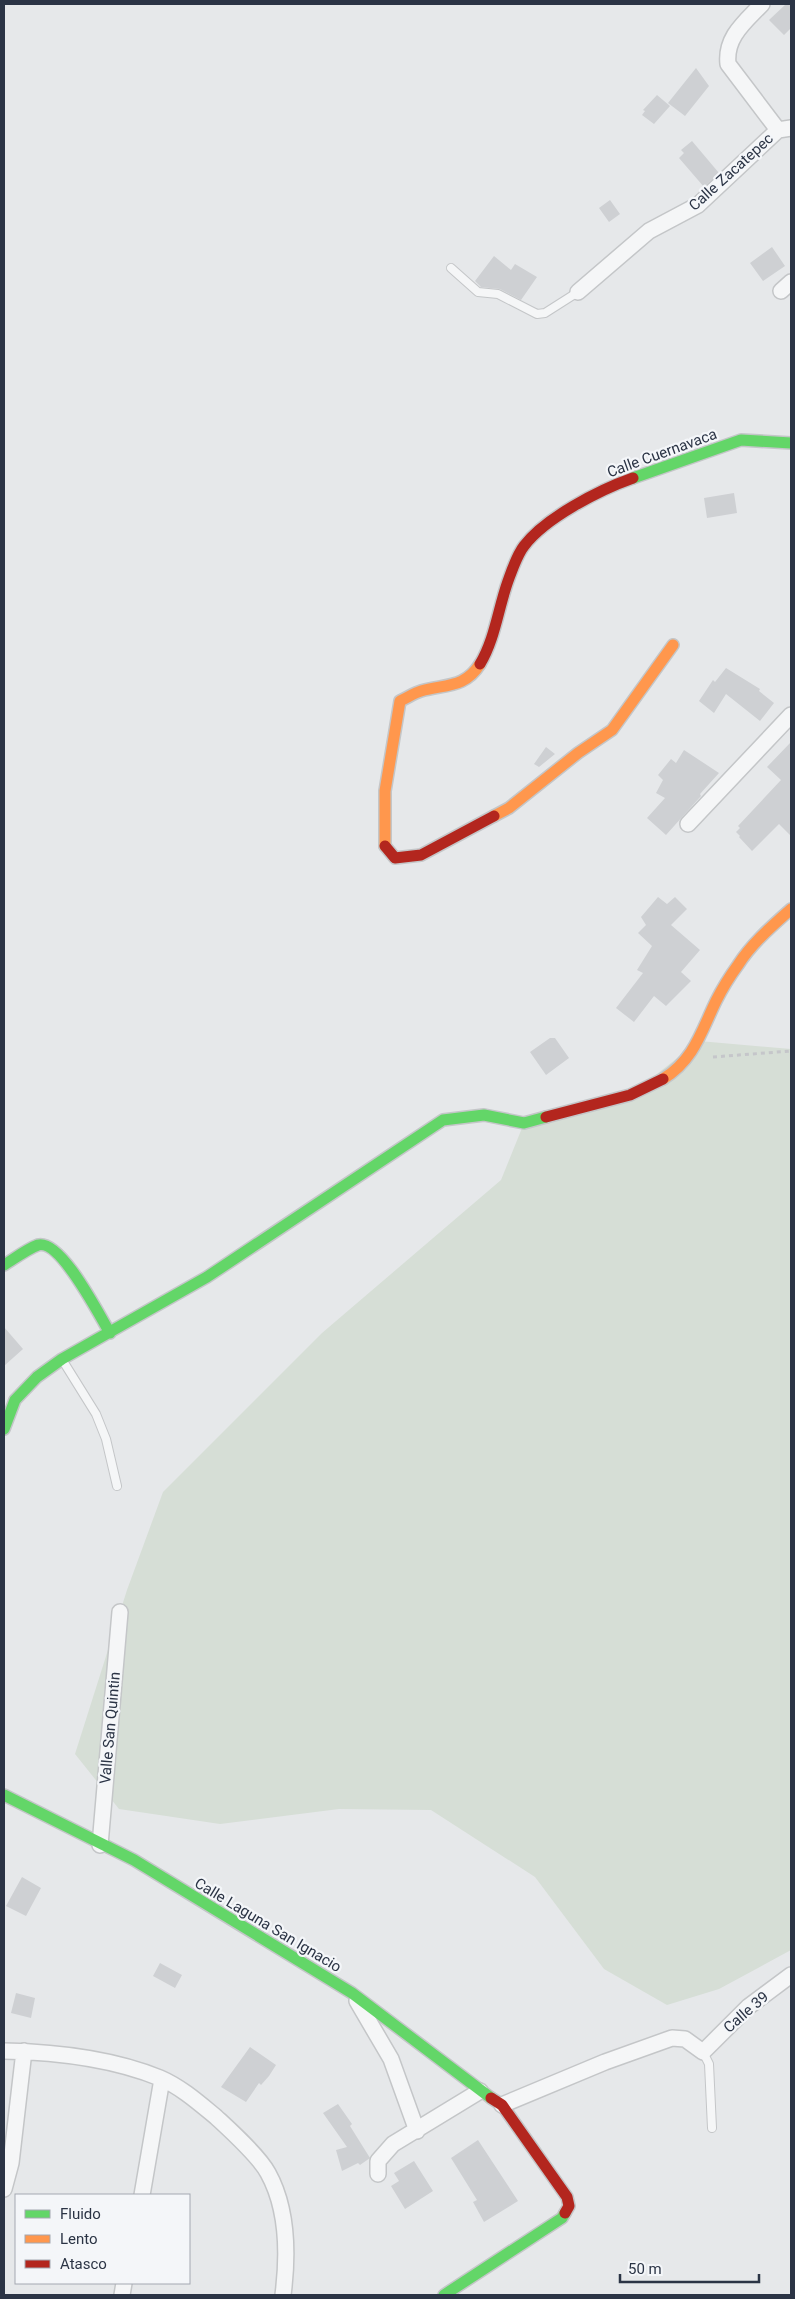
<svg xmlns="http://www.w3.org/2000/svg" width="795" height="2299" viewBox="0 0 795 2299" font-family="Roboto,sans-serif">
<rect width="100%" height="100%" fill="#e6e8ea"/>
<path fill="#d6ded6" d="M699 1041 791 1049V1950L719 1989 667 2005 604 1969 535 1877 431 1810 339 1809 220 1824 119 1809 75 1754 127 1590 163 1492 322 1333 501 1180 524 1123 630 1095Z"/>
<path fill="#ced0d3" d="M786 4H791V28L784 35 769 20Z
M696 68 709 86 685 116 668 103Z
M657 95 670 106 654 124 642 115 645 111 643 110Z
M692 141 719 173 704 187 679 158 684 153 681 150Z
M610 200 620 214 609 222 599 208Z
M772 247 785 266 763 281 750 263Z
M494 256 511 270 515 264 537 277 521 300 500 289 481 287 475 281Z
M734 493 737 513 707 518 704 498Z
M726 668 760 689 759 691 774 703 760 721 726 694 714 713 699 701 713 680 715 682Z
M791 742V836L779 824 752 851 739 837 740 836 736 832 740 828 738 826 781 780 767 767Z
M546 747 555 754 539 767 534 764Z
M684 750 719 773 700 794 701 796 666 835 647 818 665 798 656 793 663 780 658 775 671 759 676 763Z
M658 897 667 904 675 897 687 909 671 925 700 950 681 972 691 981 666 1006 654 996 634 1022 616 1008 643 973 637 970 652 946 638 933 646 925 641 917Z
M550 1038H555L569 1058 546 1075 530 1052Z
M4 1327 23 1349 4 1366Z
M22 1877 41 1888 26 1916 6 1906Z
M160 1963 182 1975 175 1988 153 1976Z
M16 1993 35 1998 31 2018 11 2013Z
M250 2047 276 2065 269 2076 261 2085 259 2083 246 2102 221 2087Z
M338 2104 352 2124 350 2126 370 2158 360 2165 358 2163 342 2171 336 2150 347 2147 323 2113Z
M478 2140 518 2201 484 2222 473 2202 477 2200 451 2158Z
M414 2161 433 2191 405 2209 391 2186 399 2181 394 2173Z"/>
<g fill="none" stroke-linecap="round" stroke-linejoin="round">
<defs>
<path id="lane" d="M451 268 478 292 498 294 537 314 545 313 578 292
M63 1361 96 1414 106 1439 117 1486
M703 2052 709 2064 712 2128"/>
<path id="street" d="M762 4C745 22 725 37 728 64L778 130
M781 291 791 282
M578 292 649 231 698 205 778 130 791 128
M688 824 791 715
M100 1845 120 1612
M357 2001 391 2059 417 2131
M4 2051C56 2052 111 2058 160 2078 181 2087 199 2103 216 2117 230 2130 259 2156 268 2173 288 2209 288 2256 283 2295
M502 2105 605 2062 672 2038 685 2039 703 2052 748 2007 791 1975
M378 2174V2161L393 2144 480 2091
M4 2189 11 2163 24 2051
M142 2195 162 2079
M122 2295 124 2283"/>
<path id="fast" d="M633 478 741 440 791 443
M4 1265C14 1259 27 1249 38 1245 61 1239 99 1315 110 1333
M4 1429 15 1400 37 1377 62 1359 207 1277 443 1120 484 1115 524 1123 546 1117
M4 1795 134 1860 352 1993 491 2098
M444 2295 562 2218 565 2213"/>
<path id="slow" d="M494 816 509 808 578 753 612 730 673 645
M385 846V791L400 701C407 698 414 693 421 691 446 684 465 688 480 664
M663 1079C694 1060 701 1032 716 1001 722 989 730 976 738 965 752 943 772 926 791 909"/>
<path id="jam" d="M480 664C495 639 498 609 508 581 512 570 517 555 524 546 545 518 599 490 633 478
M385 846 395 858 421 855 494 816
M546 1117 630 1095 663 1079
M491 2098 502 2105 567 2197 569 2206 565 2213"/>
</defs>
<use href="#lane" stroke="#c4c6c8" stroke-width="10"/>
<use href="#street" stroke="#c4c6c8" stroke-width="18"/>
<use href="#fast" stroke="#c4c6c8" stroke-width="14"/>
<use href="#slow" stroke="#c4c6c8" stroke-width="14"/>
<use href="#jam" stroke="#c4c6c8" stroke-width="14"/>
<path stroke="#c5c6ca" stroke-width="3" stroke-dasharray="4 4" stroke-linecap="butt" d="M713 1057 791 1051"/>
<use href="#lane" stroke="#f5f6f7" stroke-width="8"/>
<use href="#street" stroke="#f5f6f7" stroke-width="15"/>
<use href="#fast" stroke="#63d668" stroke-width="11"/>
<use href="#slow" stroke="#ff974d" stroke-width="11"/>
<use href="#jam" stroke="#b3261e" stroke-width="11"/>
</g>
<g text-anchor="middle" stroke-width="4.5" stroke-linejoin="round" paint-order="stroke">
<g font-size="15" fill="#2b3445" stroke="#f4f6f9">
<text transform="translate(731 172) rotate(-42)" y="5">Calle Zacatepec</text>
<text transform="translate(662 453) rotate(-20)" y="5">Calle Cuernavaca</text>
<text transform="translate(110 1728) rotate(-85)" y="5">Valle San Quintin</text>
<text transform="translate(268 1925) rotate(31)" y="5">Calle Laguna San Ignacio</text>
<text transform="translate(746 2012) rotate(-41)" y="5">Calle 39</text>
</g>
</g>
<rect width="795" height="2299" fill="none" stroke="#2b3445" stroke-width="10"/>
<rect x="15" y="2194" width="175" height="90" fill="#f4f6f9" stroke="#a4a8b1"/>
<rect x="25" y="2210" width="25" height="8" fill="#63d668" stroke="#a4a8b1"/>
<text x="60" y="2219" font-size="15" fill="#2b3445">Fluido</text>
<rect x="25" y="2235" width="25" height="8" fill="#ff974d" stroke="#a4a8b1"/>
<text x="60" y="2244" font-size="15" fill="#2b3445">Lento</text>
<rect x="25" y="2260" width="25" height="8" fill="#b3261e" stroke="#a4a8b1"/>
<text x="60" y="2269" font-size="15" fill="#2b3445">Atasco</text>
<path d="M620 2274v8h139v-8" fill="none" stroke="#2b3445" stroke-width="2.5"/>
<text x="628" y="2274" font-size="15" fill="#2b3445" stroke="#f4f6f9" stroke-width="4" paint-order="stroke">50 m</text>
</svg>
